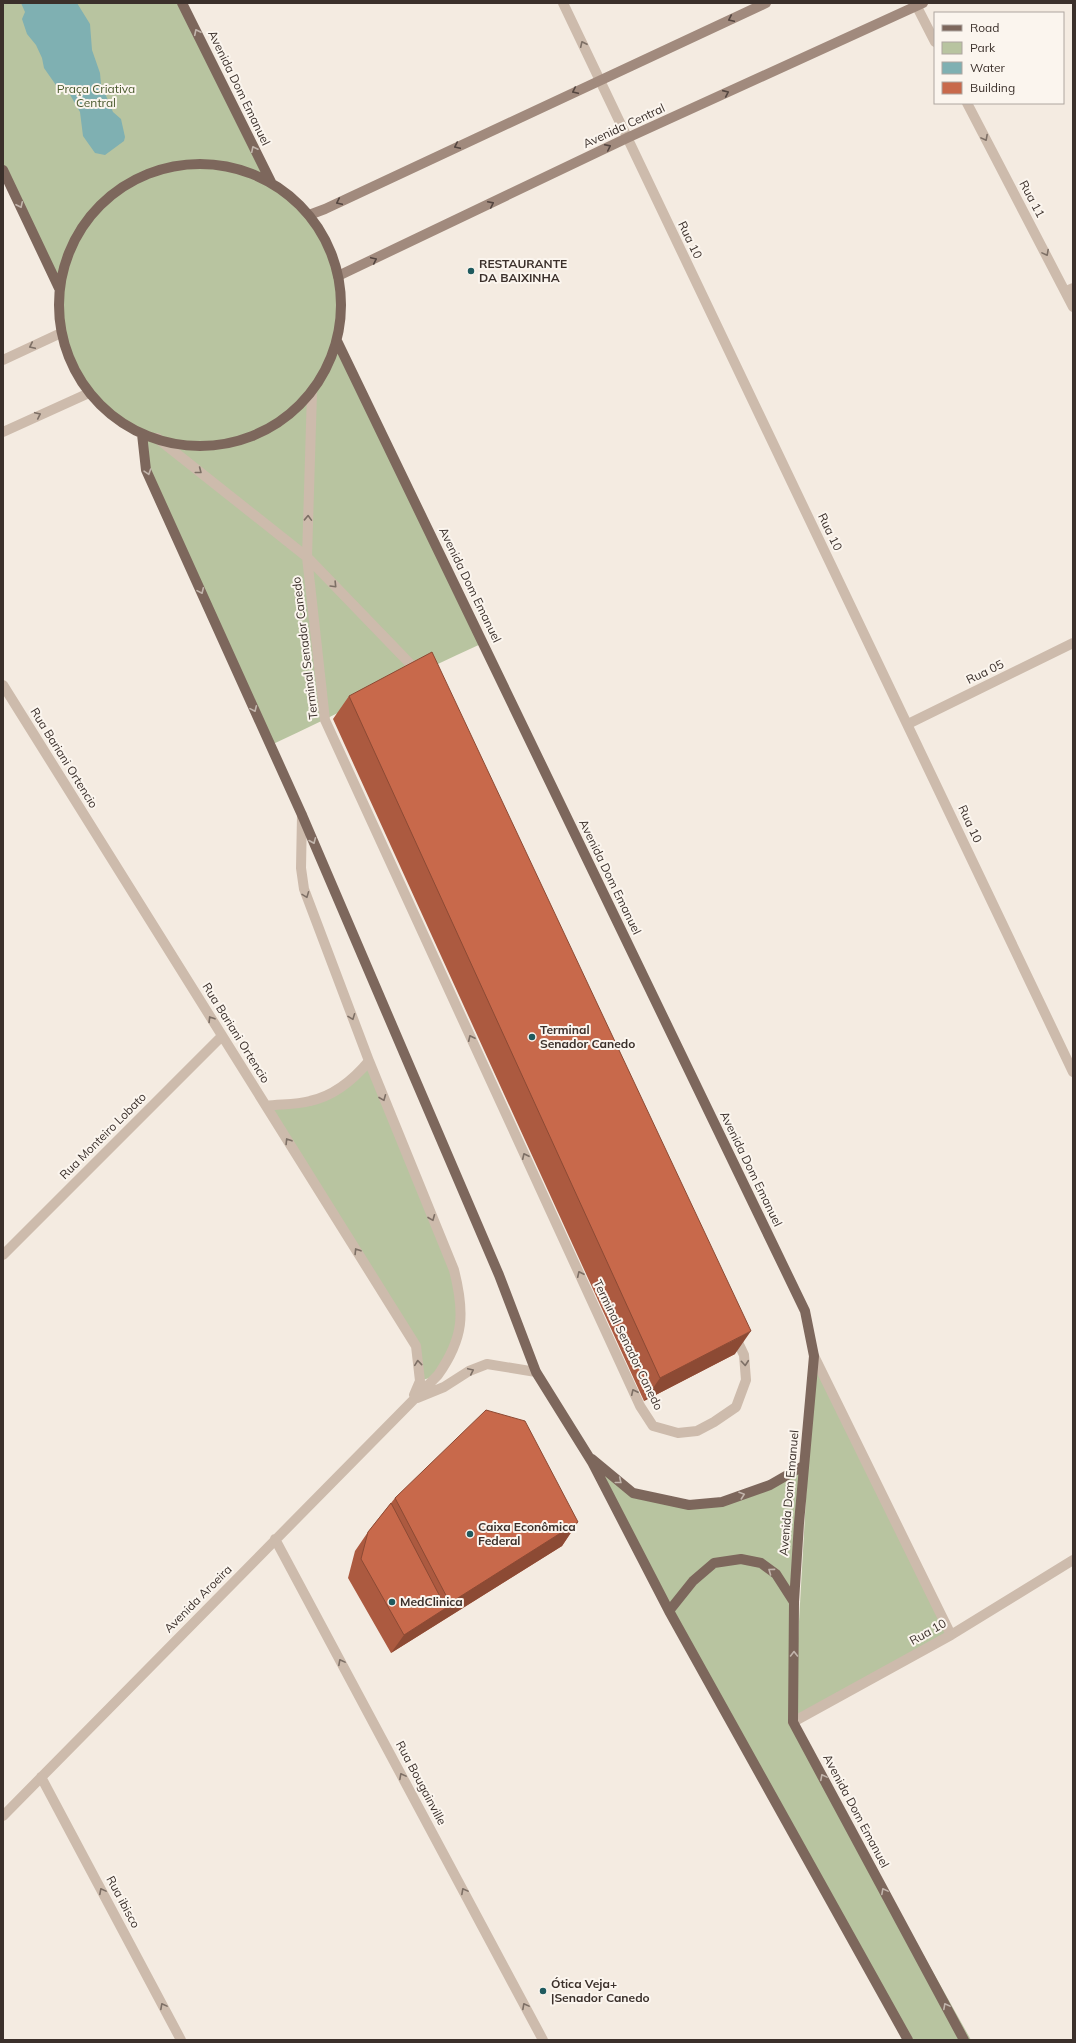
<svg xmlns="http://www.w3.org/2000/svg" width="1076" height="2043" viewBox="0 0 1076 2043" font-family="Mulish,sans-serif">
<rect width="100%" height="100%" fill="#f4ebe1"/>
<path fill="#b8c4a0" d="M3 3H182L271 184 295 201 319 228 333 256 342 305 332 350 337 341 483 643C412 675 342 712 271 745L146 470 142 434 155 437 115 418 89 393 69 356 61 333 62 279 59 288 3 169Z
M369 1061 460 1294 461 1321 438 1375 420 1381 416 1346 266 1106 329 1094Z
M814 1356 951 1635 793 1722 971 2040H910L592 1462 633 1493 682 1503 722 1502 803 1466 794 1710Z"/>
<path fill="#7fb0b2" d="M21 3H77L90 24 92 50 100 73 101 84 113 112 121 119 125 137 124 141 105 155 95 153 83 136 80 112 69 93 58 88 44 68 42 58 36 45 27 34 22 19 25 12Z"/>
<g fill="none" stroke-linecap="round" stroke-linejoin="round">
<path stroke="#cdbbac" stroke-width="10" d="M312 392 307 557 325 720 640 1406 653 1426 678 1433 697 1431 714 1422 736 1407 746 1380 744 1355 735 1336
M157 438 307 557 419 673"/>
<path stroke="#cdbbac" stroke-width="10" d="M563 3 1073 1072
M1066 291 1073 288
M3 360 61 333
M3 432 89 393
M3 685 416 1346 420 1381 414 1395
M908 724 1073 643
M266 1106C280 1104 296 1105 310 1101 333 1096 354 1079 369 1061L304 889 301 868 302 815
M3 1255 222 1036
M814 1356 951 1635
M417 1398 444 1387 469 1371 487 1364 536 1372
M275 1539 543 2040
M793 1722 951 1635 1073 1560
M41 1777 181 2040
M3 1816 438 1375C464 1338 465 1313 454 1270L369 1061"/>
<path stroke="#cdbbac" stroke-width="10" d="M915 3 935 42
M967 103 1073 307"/>
<path stroke="#a18a7d" stroke-width="10" d="M309 215 325 209 766 3
M338 276 627 138 923 3"/>
<path stroke="#7d675c" stroke-width="10" d="M182 3 272 184
M59 305a141 141 0 1 1 282 0a141 141 0 1 1-282 0Z
M3 170 59 288
M337 341 805 1311 814 1356 799 1523 794 1602 793 1722 964 2040
M142 434 146 470 302 815 499 1275 536 1372 592 1462 669 1611 908 2040
M592 1459 633 1493 689 1505 722 1502 770 1485 803 1466
M669 1611 693 1581 714 1563 741 1559 761 1563 776 1574 794 1602"/>
</g>
<path fill="#ac5a40" d="M349 696 735 1354 644 1401 333 719Z
M395 1498 578 1522 562 1546 391 1653 348 1578 355 1551 368 1532Z"/>
<path fill="#8c4a34" d="M751 1331 735 1354 644 1401 660 1378Z
M578 1522 562 1546 391 1653 404 1635 446 1608 450 1603Z"/>
<path fill="#c8694b" stroke="#8c4a34" d="M432 652 751 1331 660 1378 349 696Z
M486 1410 525 1421 578 1522 450 1603 395 1498Z
M391 1503 446 1608 404 1635 361 1559 368 1532Z"/>
<defs><path id="oneway-chevron" d="M-2-3.5L2.5 0L-2 3.5" fill="none" stroke-width="1.6" stroke-linecap="round" stroke-linejoin="round"/></defs>
<g stroke="#544640">
<use href="#oneway-chevron" transform="translate(731 19) rotate(155)"/>
<use href="#oneway-chevron" transform="translate(575 91) rotate(155)"/>
<use href="#oneway-chevron" transform="translate(726 93) rotate(-24)"/>
<use href="#oneway-chevron" transform="translate(457 146) rotate(155)"/>
<use href="#oneway-chevron" transform="translate(608 147) rotate(-26)"/>
<use href="#oneway-chevron" transform="translate(339 202) rotate(155)"/>
<use href="#oneway-chevron" transform="translate(491 204) rotate(-26)"/>
<use href="#oneway-chevron" transform="translate(374 260) rotate(-25)"/>
</g>
<g stroke="#c2b5ac">
<use href="#oneway-chevron" transform="translate(197 32) rotate(-116)"/>
<use href="#oneway-chevron" transform="translate(254 149) rotate(-116)"/>
<use href="#oneway-chevron" transform="translate(20 205) rotate(65)"/>
<use href="#oneway-chevron" transform="translate(148 472) rotate(72)"/>
<use href="#oneway-chevron" transform="translate(201 591) rotate(66)"/>
<use href="#oneway-chevron" transform="translate(254 709) rotate(66)"/>
<use href="#oneway-chevron" transform="translate(313 841) rotate(67)"/>
<use href="#oneway-chevron" transform="translate(619 1481) rotate(39)"/>
<use href="#oneway-chevron" transform="translate(742 1495) rotate(-19)"/>
<use href="#oneway-chevron" transform="translate(771 1571) rotate(-144)"/>
<use href="#oneway-chevron" transform="translate(794 1654) rotate(-90)"/>
<use href="#oneway-chevron" transform="translate(823 1777) rotate(-118)"/>
<use href="#oneway-chevron" transform="translate(884 1891) rotate(-118)"/>
<use href="#oneway-chevron" transform="translate(946 2006) rotate(-118)"/>
</g>
<g stroke="#7d6f65">
<use href="#oneway-chevron" transform="translate(583 44) rotate(-115)"/>
<use href="#oneway-chevron" transform="translate(985 138) rotate(62)"/>
<use href="#oneway-chevron" transform="translate(1046 253) rotate(62)"/>
<use href="#oneway-chevron" transform="translate(32 346) rotate(155)"/>
<use href="#oneway-chevron" transform="translate(38 415) rotate(-25)"/>
<use href="#oneway-chevron" transform="translate(199 471) rotate(38)"/>
<use href="#oneway-chevron" transform="translate(308 518) rotate(-88)"/>
<use href="#oneway-chevron" transform="translate(334 585) rotate(46)"/>
<use href="#oneway-chevron" transform="translate(306 895) rotate(69)"/>
<use href="#oneway-chevron" transform="translate(352 1017) rotate(69)"/>
<use href="#oneway-chevron" transform="translate(211 1019) rotate(-122)"/>
<use href="#oneway-chevron" transform="translate(471 1038) rotate(-115)"/>
<use href="#oneway-chevron" transform="translate(383 1098) rotate(68)"/>
<use href="#oneway-chevron" transform="translate(288 1141) rotate(-122)"/>
<use href="#oneway-chevron" transform="translate(525 1156) rotate(-115)"/>
<use href="#oneway-chevron" transform="translate(432 1218) rotate(68)"/>
<use href="#oneway-chevron" transform="translate(357 1251) rotate(-122)"/>
<use href="#oneway-chevron" transform="translate(580 1274) rotate(-115)"/>
<use href="#oneway-chevron" transform="translate(418 1363) rotate(-96)"/>
<use href="#oneway-chevron" transform="translate(745 1363) rotate(85)"/>
<use href="#oneway-chevron" transform="translate(471 1371) rotate(-25)"/>
<use href="#oneway-chevron" transform="translate(634 1392) rotate(-115)"/>
<use href="#oneway-chevron" transform="translate(341 1662) rotate(-118)"/>
<use href="#oneway-chevron" transform="translate(402 1776) rotate(-118)"/>
<use href="#oneway-chevron" transform="translate(102 1891) rotate(-118)"/>
<use href="#oneway-chevron" transform="translate(464 1891) rotate(-118)"/>
<use href="#oneway-chevron" transform="translate(163 2006) rotate(-118)"/>
<use href="#oneway-chevron" transform="translate(525 2006) rotate(-118)"/>
</g>
<g fill="#1f5a5e" stroke="#fbf5ee" stroke-width="1.5">
<circle cx="471" cy="271" r="4"/>
<circle cx="532" cy="1037" r="4"/>
<circle cx="470" cy="1534" r="4"/>
<circle cx="392" cy="1602" r="4"/>
<circle cx="543" cy="1991" r="4"/>
</g>
<g text-anchor="middle" stroke-width="4" stroke-linejoin="round" paint-order="stroke">
<g font-size="12" fill="#3b302b" stroke="#fbf5ee">
<text transform="translate(239 88) rotate(64)" y="4">Avenida Dom Emanuel</text>
<text transform="translate(624 126) rotate(-25)" y="4">Avenida Central</text>
<text transform="translate(1032 199) rotate(62)" y="4">Rua 11</text>
<text transform="translate(690 240) rotate(64)" y="4">Rua 10</text>
<text transform="translate(830 532) rotate(64)" y="4">Rua 10</text>
<text transform="translate(470 585) rotate(64)" y="4">Avenida Dom Emanuel</text>
<text transform="translate(305 648) rotate(-97)" y="4">Terminal Senador Canedo</text>
<text transform="translate(985 672) rotate(-26)" y="4">Rua 05</text>
<text transform="translate(64 758) rotate(58)" y="4">Rua Bariani Ortencio</text>
<text transform="translate(970 824) rotate(65)" y="4">Rua 10</text>
<text transform="translate(610 877) rotate(64)" y="4">Avenida Dom Emanuel</text>
<text transform="translate(236 1033) rotate(58)" y="4">Rua Bariani Ortencio</text>
<text transform="translate(103 1136) rotate(-45)" y="4">Rua Monteiro Lobato</text>
<text transform="translate(751 1169) rotate(64)" y="4">Avenida Dom Emanuel</text>
<text transform="translate(628 1345) rotate(64)" y="4">Terminal Senador Canedo</text>
<text transform="translate(789 1493) rotate(-85)" y="4">Avenida Dom Emanuel</text>
<text transform="translate(198 1599) rotate(-45)" y="4">Avenida Aroeira</text>
<text transform="translate(928 1632) rotate(-29)" y="4">Rua 10</text>
<text transform="translate(421 1783) rotate(62)" y="4">Rua Bougainville</text>
<text transform="translate(856 1811) rotate(62)" y="4">Avenida Dom Emanuel</text>
<text transform="translate(123 1902) rotate(62)" y="4">Rua ibisco</text>
</g>
<g font-size="12" fill="#4a5a2e" stroke="#fbf5ee">
<text x="96" y="93">Praça Criativa<tspan x="96" dy="14">Central</tspan></text>
</g>
<g font-size="12" font-weight="bold" fill="#3b302b" stroke="#fbf5ee" text-anchor="start">
<text x="479" y="268">RESTAURANTE<tspan x="479" dy="14">DA BAIXINHA</tspan></text>
<text x="540" y="1034">Terminal<tspan x="540" dy="14">Senador Canedo</tspan></text>
<text x="478" y="1531">Caixa Econômica<tspan x="478" dy="14">Federal</tspan></text>
<text x="400" y="1606">MedClinica</text>
<text x="551" y="1988">Ótica Veja+<tspan x="551" dy="14">|Senador Canedo</tspan></text>
</g>
</g>
<rect width="1076" height="2043" fill="none" stroke="#3b302b" stroke-width="8"/>
<rect x="934" y="12" width="130" height="92" fill="#fbf5ee" stroke="#aea6a0"/>
<rect x="942" y="25" width="20" height="6" fill="#7d675c" stroke="#aea6a0"/>
<text x="970" y="32" font-size="12" fill="#3b302b">Road</text>
<rect x="942" y="42" width="20" height="12" fill="#b8c4a0" stroke="#aea6a0"/>
<text x="970" y="52" font-size="12" fill="#3b302b">Park</text>
<rect x="942" y="62" width="20" height="12" fill="#7fb0b2" stroke="#aea6a0"/>
<text x="970" y="72" font-size="12" fill="#3b302b">Water</text>
<rect x="942" y="82" width="20" height="12" fill="#c8694b" stroke="#aea6a0"/>
<text x="970" y="92" font-size="12" fill="#3b302b">Building</text>
</svg>
